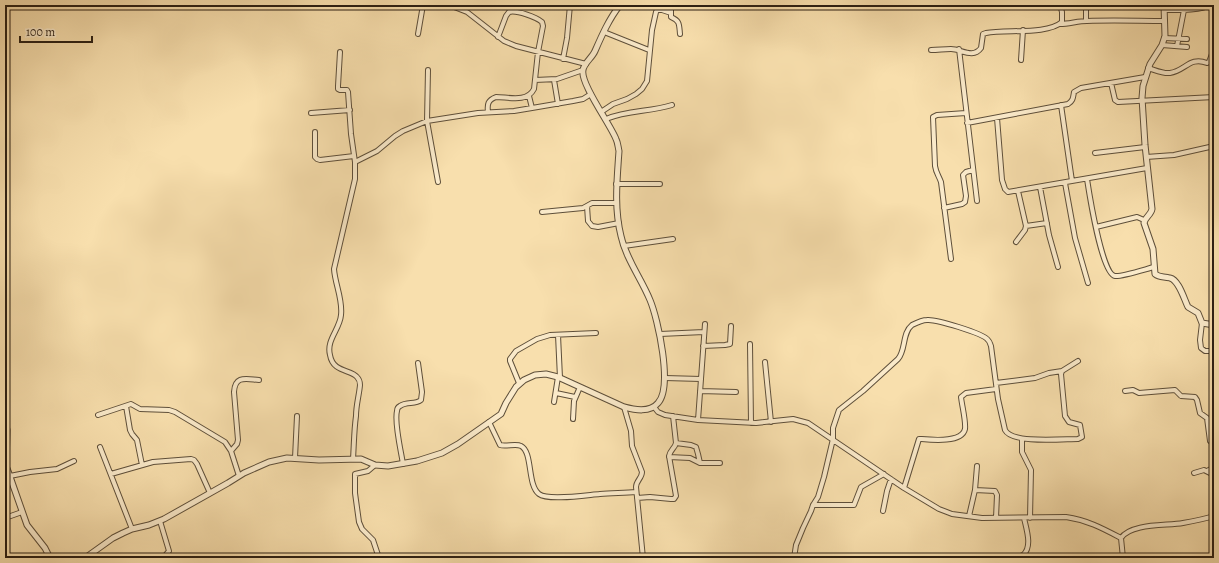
<svg xmlns="http://www.w3.org/2000/svg" width="1219" height="563" viewBox="0 0 1219 563" font-family="Alegreya,serif">
<rect width="100%" height="100%" fill="#f8dfad"/>
<filter id="stains"><feTurbulence type="fractalNoise" baseFrequency=".005" numOctaves="4"/><feColorMatrix values="0 0 0 0 .2 0 0 0 0 .09 0 0 0 0 .02 0 0 0 .5 -.17"/></filter>
<radialGradient id="worn" r=".72"><stop offset=".6" stop-color="#630" stop-opacity="0"/><stop offset="1" stop-color="#630" stop-opacity=".3"/></radialGradient>
<g fill="none" stroke-linecap="round" stroke-linejoin="round">
<defs>
<path id="minor" d="M449 5 467 12 504 41 516 46 586 64
M669 5 671 8V17C680 21 679 24 680 34
M1086 5V21
M1026 7 1041 5
M1164 10C1174 10 1203 11 1209 5
M1060 24C1069 24 1078 21 1087 21 1113 20 1139 21 1165 21
M604 32 649 50
M418 34 423 5
M1164 38 1187 39
M1162 45 1187 47
M1177 46 1184 10
M959 49 977 201
M931 50C938 50 944 49 951 49 961 49 973 59 981 48L983 34 986 33C1006 29 1047 35 1062 22V12L1060 5
M340 52 338 86V89L340 90H347L348 92 351 134 355 162V179L334 269C335 284 343 300 341 315 340 329 326 340 330 355 333 373 351 369 357 377 359 379 360 382 360 385 359 396 356 405 356 416 354 430 354 444 353 459
M563 59 567 38 570 5
M1021 60 1023 30
M1148 68C1155 70 1163 74 1170 73 1185 71 1190 56 1207 63L1209 62 1212 54 1214 53
M428 70 427 121 438 182
M535 80 557 79 583 70
M554 80 558 104
M1111 83 1115 100 1118 102 1214 97
M529 96 532 108
M1061 105 1072 181
M488 112C487 104 488 100 496 97 508 97 527 103 534 89L538 52 543 26 542 22C536 17 517 10 509 12L506 16 498 37
M601 112 613 104 627 99 636 94 642 89 647 81 652 30 656 12 657 10H662L671 13
M311 113 350 110
M997 118 1002 180 1005 189 1008 192 1147 168
M606 119C628 110 650 112 672 105
M967 123 1068 104C1073 101 1073 98 1074 92L1081 88 1145 77
M315 132V157L317 159 320 160 354 156
M1095 153 1145 147
M1146 157 1174 155 1214 146
M355 162 377 151 395 136 403 131 427 121 478 113 514 111 532 108 573 101 583 99 591 94
M1087 179C1089 192 1102 275 1115 276 1121 277 1146 269 1154 267
M1065 183 1075 238 1088 283
M616 184H660
M1040 187 1049 235 1058 267
M587 206 588 221 592 226 598 227 619 223
M944 208 962 204 965 202 966 196 963 175 966 172 973 170
M542 212 583 208 592 203H616
M1026 226 1047 223
M1096 227 1137 217 1144 220
M1016 242 1025 230 1026 226 1018 191
M624 246 673 239
M951 259 941 182C939 176 936 173 935 166L933 117 937 115 966 113
M1202 323 1200 340 1201 348 1205 351H1214
M660 334 704 332
M558 335 560 378
M750 344 751 423
M703 346 725 345 730 344 731 326
M765 362 771 422
M665 378 701 379
M519 383 510 361V359L516 351 537 339 550 335 596 333
M996 383 1035 378 1049 373 1062 371
M700 391 736 392
M1125 391 1133 390 1139 393 1175 390 1181 396 1195 397 1197 400 1200 413 1207 418 1210 441 1214 444
M556 393 575 397
M554 402 558 377
M126 406 130 430 132 434 137 440 142 465
M624 407 631 431 632 446 642 472C642 478 636 481 636 487L643 558
M654 407 658 412 665 415 698 420 756 423 793 419 808 423 904 488 939 509 952 514 982 518 1066 517C1087 520 1102 528 1121 538
M98 415 131 404 140 409 169 410 175 412 225 442 231 451 239 476
M573 419 574 401 580 387
M698 420 705 324
M489 422 500 445C506 447 516 443 521 446 533 452 527 485 539 494 548 501 587 495 600 494 612 493 624 493 636 492
M1022 439V452L1031 470 1030 518
M676 443 691 445 696 447 698 454 700 463
M100 447 132 529
M231 451 237 444 238 440 234 392C235 375 246 379 259 380
M669 457 690 458 700 463H720
M295 458 297 416
M403 464C401 451 394 422 397 411 397 408 398 407 400 406 407 401 415 405 421 400L422 392 418 363
M375 465 368 471 355 474V493L359 522 362 529 373 540 379 558
M1207 471 1214 467
M1194 473 1204 470 1214 475
M111 474 153 462 191 459 194 460 197 464 210 493
M5 477 30 472 57 469 74 461
M904 488 919 439H921C932 440 962 443 965 429 966 421 962 406 961 397L966 393 996 389
M975 490 995 491 997 495 996 518
M637 498 650 497 671 499H674L676 496 669 456C670 450 675 448 676 443L673 416
M813 505H854L861 487 884 474
M883 511 887 491 891 479
M969 516 975 490 977 466
M5 518 22 512
M160 521 169 551 163 558
M794 558 796 545 803 528 811 511 813 505 818 497 824 477 833 439V428L839 410 863 391 898 359C906 350 902 333 912 325 916 323 922 320 927 320 935 319 983 333 988 340 990 342 990 344 991 346L998 399 1005 430C1012 444 1063 439 1078 439L1082 437 1080 425 1069 422 1065 416 1061 374 1062 371 1078 361
M1011 558C1015 556 1020 557 1023 555 1033 547 1026 528 1024 518
M1123 558 1121 538C1131 523 1167 526 1183 523 1194 521 1204 519 1214 516"/>
<path id="tertiary" d="M1164 5 1165 36 1162 45 1150 64 1143 86 1142 98 1145 145 1152 209C1151 215 1145 217 1144 223L1153 249 1155 274C1160 278 1164 276 1170 278 1179 280 1184 299 1188 307L1198 313 1202 323 1214 325
M5 421 7 430 6 466 8 471 27 525 45 548 50 558
M85 558 113 538 123 533 132 529 149 525 164 519 228 483 244 473 269 462 287 458 319 460 361 459 375 465 388 466 417 461 442 453 458 444 501 414 506 403 516 387 524 380 535 375 546 374 558 377 624 407C635 410 650 413 658 403 673 387 658 319 650 300 641 278 626 259 621 236 614 208 617 180 619 151 618 147 618 143 616 139 610 124 580 83 583 70 584 63 592 58 595 51 602 35 609 19 620 5"/>
</defs>
<use href="#minor" stroke="#5e4f3a" stroke-width="6"/>
<use href="#tertiary" stroke="#5e4f3a" stroke-width="7"/>
<use href="#minor" stroke="#faeaca" stroke-width="4"/>
<use href="#tertiary" stroke="#faeaca" stroke-width="5"/>
</g>
<rect width="1219" height="563" fill="none" stroke="#f8dfad" stroke-width="20"/>
<rect x="6" y="6" width="1207" height="551" fill="none" stroke="#2b1f13" stroke-width="2"/>
<rect x="10" y="10" width="1199" height="543" fill="none" stroke="#2b1f13"/>
<path d="M20 36v6h72v-6" fill="none" stroke="#2b1f13" stroke-width="2"/>
<text x="26" y="36" font-size="12" fill="#2b1f13" stroke="#faeaca" stroke-width="3" paint-order="stroke">100 m</text>
<rect width="100%" height="100%" filter="url(#stains)"/>
<rect width="100%" height="100%" fill="url(#worn)"/>
</svg>
